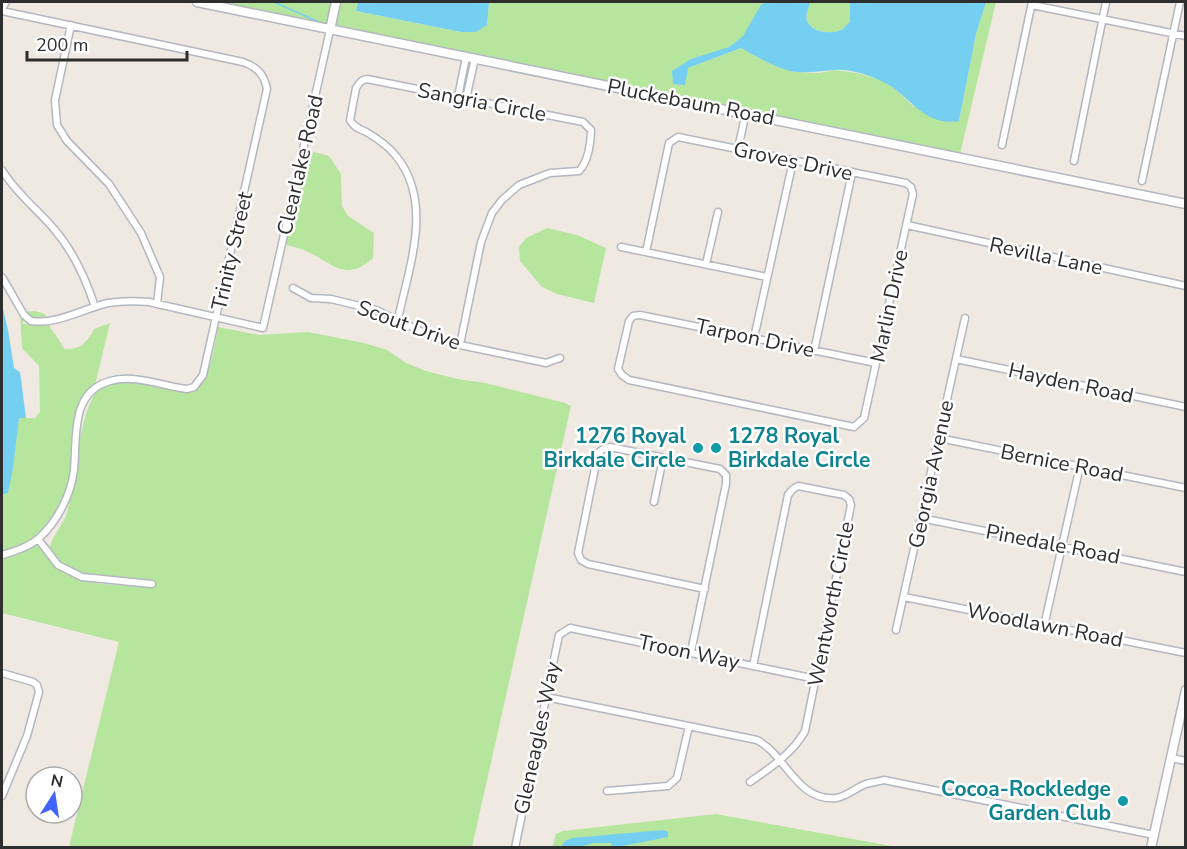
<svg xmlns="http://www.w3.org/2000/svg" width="1187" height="849" viewBox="0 0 1187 849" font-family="'Nunito Sans',sans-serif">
<rect width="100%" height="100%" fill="#efe9e1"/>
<path fill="#b6e59e" d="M212 2H333L328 26Z
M338 2H358L356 11 461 32H476L487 25 489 2H767C755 10 753 25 743 36 731 51 709 54 691 59L688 68 741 48 794 72 819 73 835 70 857 73 881 80 895 89 913 106 959 121 976 34 986 2H996L960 154 333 27Z
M810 2H850V22C847 24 846 27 843 29 833 35 812 33 807 21 805 15 809 7 810 2Z
M577 82 743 115 742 119 639 98Z
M306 150 329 156 341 174 342 206 348 216 374 233 373 258C345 283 335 264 308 252 301 248 292 247 284 244Z
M547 228 577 235 606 248 594 303 557 294 542 287 520 261 519 247 526 238Z
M35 311 45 314 46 318H24L23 324H48C53 333 60 339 64 349 80 350 87 343 94 329L110 323 95 385 81 402 74 416 71 472 59 508 37 536 13 549 2 552V495L8 493 19 418H35L40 412 39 366 22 348 20 312Z
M218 327 259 335 308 332 364 343 387 350 406 363 426 371 457 379 485 383 565 403 571 406 472 847H69L119 642 2 613V558L14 555 37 543C67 591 104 583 154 587V581C116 578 76 582 49 551 51 536 64 525 68 510 74 485 80 401 101 388 135 366 189 414 206 376 213 361 215 342 218 327Z
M716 814 897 847 552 848 556 834 563 831Z"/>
<path fill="#75cff0" d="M358 2H489L487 25 476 32H461L356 11Z
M767 2H810C809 7 805 15 807 21 812 33 833 35 843 29 845 27 847 24 850 22V2H986L976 34 959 121C922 128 908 91 879 80 866 74 848 69 834 70 821 71 810 73 797 72 778 70 758 57 741 48L688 68 685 85 673 84 672 71 691 59 729 47 743 36 761 5Z
M2 305 8 330 14 368 20 372 26 418H19L13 468 8 493 2 495Z
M663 830 668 832V837L622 846H612L611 843H593L580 847H561L565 841 572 838Z"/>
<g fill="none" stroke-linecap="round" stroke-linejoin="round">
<path stroke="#75cff0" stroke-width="1.5" d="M274 2 319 22"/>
<defs>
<path id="street" d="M1032 5 1186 36
M2 9 6 2
M2 11 243 62C257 67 264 74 267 89L203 375 194 387 187 389C162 386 136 374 110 381 70 392 77 438 74 470 71 495 57 522 39 538 29 547 13 552 2 555
M71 25 55 100 57 125 67 141 109 184 141 233 160 277 157 304
M458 97 466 57
M466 99 475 58
M1002 145 1032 2
M738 149 746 112
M1074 161 1106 2
M2 170C16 193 37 209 54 229 73 251 86 279 95 307
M1142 181 1180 2
M907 225 1186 286
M621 247 767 277
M646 252 669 143 678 137 906 183 911 187 913 194 864 418 854 427 629 380 622 375 618 369 629 321 633 316 640 315 876 363
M706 264 718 212
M2 277 24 315 31 321C57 325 82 309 108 303 121 301 135 301 149 302L263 328 330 30
M293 288 311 298 331 299 376 310 433 337 460 345 546 363 560 358
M398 319C409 267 434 202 396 156 389 147 378 139 368 133 361 129 354 128 350 120L356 88C359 83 361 80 367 79L583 122 591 130C591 143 588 162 579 171L550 173 519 185 502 200 492 213 481 242 460 345
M754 338 793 161
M814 351 852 173
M956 359 1186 407
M939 438 1186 488
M654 502 663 458
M921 518 1186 572
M38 539 58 565 82 577 152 584
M904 597 1186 653
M1044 626 1080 466
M896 630 965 318
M691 652 726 484V475L720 469 610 447 603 449 598 453 578 553 581 560 588 564 705 589
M2 673 33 682 37 685 39 692 27 736 2 796
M546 697 757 740C786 755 797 802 836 798 848 796 855 788 866 784 871 782 878 782 884 780L1154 835
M1171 758 1186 761
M750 782C770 768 793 753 805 731L851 505 849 499 844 495 798 486 793 489 788 495 753 666
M607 791 668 786 677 778 689 726
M515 848 559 635 570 628 816 679"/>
<path id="secondary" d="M197 2 1186 204
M330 30 336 2
M1151 848 1186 690"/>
</defs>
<use href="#street" stroke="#b4b7c1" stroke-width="9"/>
<use href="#secondary" stroke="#b4b7c1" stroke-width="11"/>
<use href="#street" stroke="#fff" stroke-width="6"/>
<use href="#secondary" stroke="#fff" stroke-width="8"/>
</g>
<g fill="#0f9aa8" stroke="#fff" stroke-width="2">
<circle cx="698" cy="448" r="6"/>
<circle cx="716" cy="448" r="6"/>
<circle cx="1123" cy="801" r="6"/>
</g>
<g text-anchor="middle" stroke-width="5" stroke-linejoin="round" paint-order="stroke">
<g font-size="21" fill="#2e2e2e" stroke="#fff">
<text transform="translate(482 102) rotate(11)" y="7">Sangria Circle</text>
<text transform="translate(691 102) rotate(11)" y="7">Pluckebaum Road</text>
<text transform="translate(793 161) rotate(12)" y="7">Groves Drive</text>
<text transform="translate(300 165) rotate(-77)" y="7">Clearlake Road</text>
<text transform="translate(232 251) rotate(-77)" y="7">Trinity Street</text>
<text transform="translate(1046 256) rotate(12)" y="7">Revilla Lane</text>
<text transform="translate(889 306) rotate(-78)" y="7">Marlin Drive</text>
<text transform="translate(409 325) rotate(20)" y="7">Scout Drive</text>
<text transform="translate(755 338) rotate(12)" y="7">Tarpon Drive</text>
<text transform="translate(1071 383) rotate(12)" y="7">Hayden Road</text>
<text transform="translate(1062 463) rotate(11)" y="7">Bernice Road</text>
<text transform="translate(931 474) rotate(-78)" y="7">Georgia Avenue</text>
<text transform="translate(1053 544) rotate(11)" y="7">Pinedale Road</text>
<text transform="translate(831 604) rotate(-79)" y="7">Wentworth Circle</text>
<text transform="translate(1045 625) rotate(11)" y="7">Woodlawn Road</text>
<text transform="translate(689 652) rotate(12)" y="7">Troon Way</text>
<text transform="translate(537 738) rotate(-78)" y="7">Gleneagles Way</text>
</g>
<g font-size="21" font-weight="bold" fill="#0d838f" stroke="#fff" text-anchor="end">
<text x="686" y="443">1276 Royal<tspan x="686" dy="24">Birkdale Circle</tspan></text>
<text x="728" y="443" text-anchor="start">1278 Royal<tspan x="728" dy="24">Birkdale Circle</tspan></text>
<text x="1111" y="796">Cocoa-Rockledge<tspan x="1111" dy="24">Garden Club</tspan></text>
</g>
</g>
<rect width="1187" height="849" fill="none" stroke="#2e2e2e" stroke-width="6"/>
<g transform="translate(54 795) rotate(12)"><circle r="28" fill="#ffffff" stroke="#ababab" stroke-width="1.5"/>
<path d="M0-4.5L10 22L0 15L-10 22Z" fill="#4264fb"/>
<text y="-9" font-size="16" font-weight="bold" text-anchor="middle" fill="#2e2e2e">N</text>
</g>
<path d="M27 51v9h160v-9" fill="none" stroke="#2e2e2e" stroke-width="3"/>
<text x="36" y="51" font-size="18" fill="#2e2e2e" stroke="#ffffff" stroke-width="4.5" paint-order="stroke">200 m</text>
</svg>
